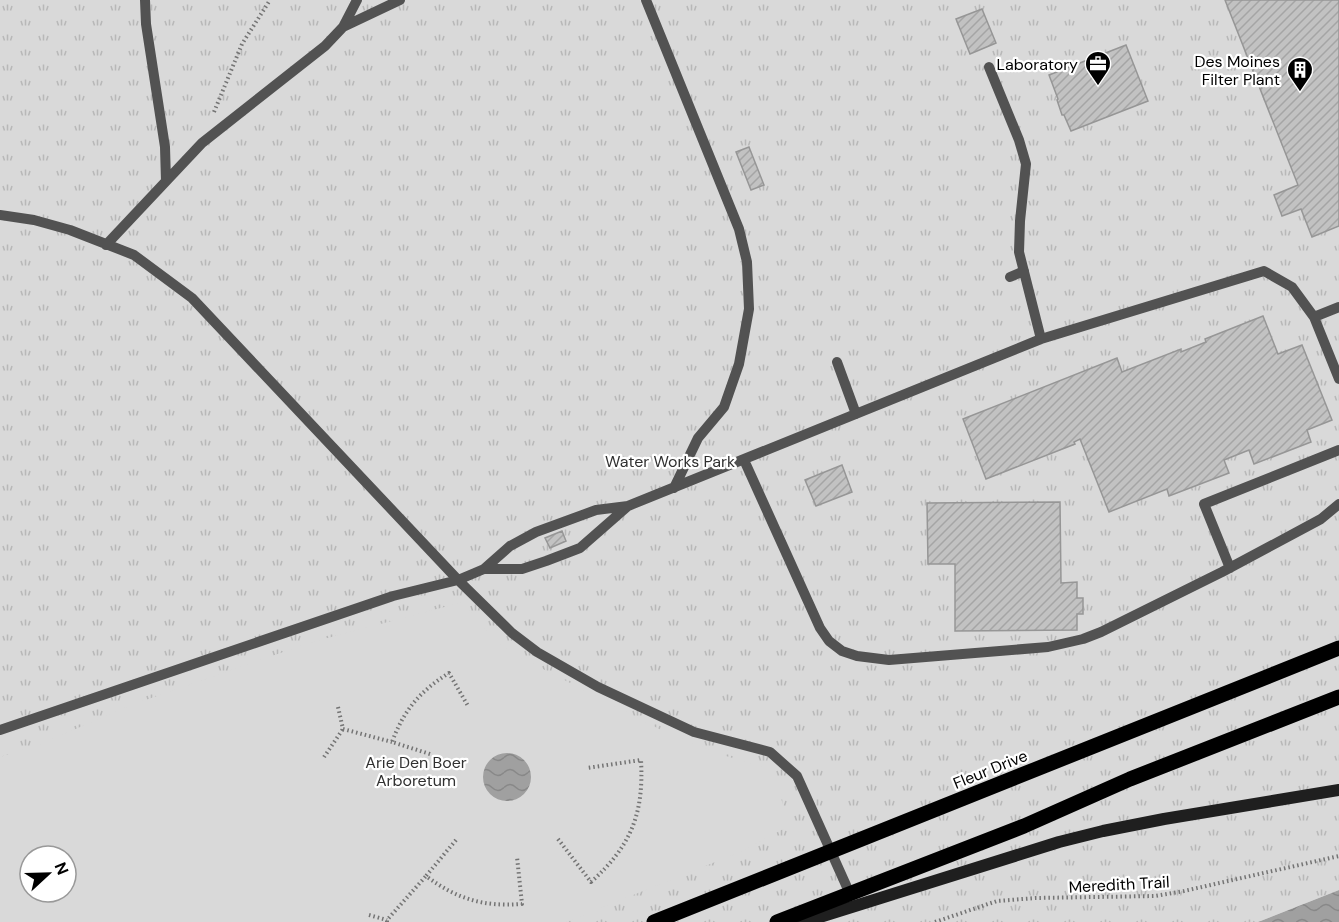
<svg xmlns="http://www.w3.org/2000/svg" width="1339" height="922" viewBox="0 0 1339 922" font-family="'DM Sans',sans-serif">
<defs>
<pattern id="park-tufts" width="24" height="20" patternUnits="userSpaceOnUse" patternTransform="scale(1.5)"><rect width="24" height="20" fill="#d9d9d9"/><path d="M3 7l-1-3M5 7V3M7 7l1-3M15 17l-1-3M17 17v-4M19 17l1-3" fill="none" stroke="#b8b8b8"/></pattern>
<pattern id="water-waves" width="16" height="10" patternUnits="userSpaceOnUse" patternTransform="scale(1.5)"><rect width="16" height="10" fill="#a0a0a0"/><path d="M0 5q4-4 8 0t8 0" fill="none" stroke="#888"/></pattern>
<pattern id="building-hatch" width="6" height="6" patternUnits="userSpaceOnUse" patternTransform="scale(1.5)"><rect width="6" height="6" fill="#c2c2c2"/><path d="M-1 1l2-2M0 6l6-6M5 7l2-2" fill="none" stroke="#a5a5a5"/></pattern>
</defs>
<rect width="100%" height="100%" fill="#fff"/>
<path fill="url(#park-tufts)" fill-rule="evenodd" d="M0 0H1339V890L1258 922H0ZM30 856H66V892H30Z"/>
<path fill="#d9d9d9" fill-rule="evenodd" d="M463 602 493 639 512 653 667 733 726 756 773 770 789 826 740 852 566 922H0V757L38 745 134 704 309 643ZM30 856H66V892H30Z"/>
<path fill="url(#water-waves)" d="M483 777a24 24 0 1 1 48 0a24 24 0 1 1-48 0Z
M1339 890V922H1258Z"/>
<path fill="url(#building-hatch)" stroke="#969696" stroke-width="1.5" d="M1225 0H1339V226L1312 237 1301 209 1282 216 1274 195 1298 185Z
M982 9 996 43 970 54 956 19Z
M1126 45 1148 101 1071 131 1064 115H1062L1057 100 1058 99 1049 75Z
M749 147 764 185 751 190 736 152Z
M1263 316 1278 354 1302 345 1332 420 1307 430 1311 442 1254 464 1249 450 1224 460 1229 473 1169 496 1167 489 1109 512 1080 439 1074 442 1075 444 986 479 963 419 1117 358 1122 372 1181 349V352L1206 342 1205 339Z
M842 465 852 492 816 506 805 480Z
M1060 502 1061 583 1077 582V598H1083V614H1077V630L955 631V564H928L927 503Z
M562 531 566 541 550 548 545 538Z"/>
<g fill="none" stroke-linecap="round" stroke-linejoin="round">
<path stroke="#747474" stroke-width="4" stroke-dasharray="1.5 3" stroke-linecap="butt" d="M214 112 242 44 270 0
M338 707 343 729 392 742
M430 754 392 742C404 710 420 691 449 673L468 706
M324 757 343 729
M558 839 591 882C631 846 644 814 641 760L587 768
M456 840 426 876C457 899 483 907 522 904L517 857
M369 915 387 920
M387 922V920L426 876
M935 922 997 901 1036 898 1155 896 1184 891 1339 856"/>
<path stroke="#525252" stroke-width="10" d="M145 0 146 24 165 147 166 181
M646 0 739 229 747 262 749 309 739 364 724 407 698 438 674 488
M343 27 400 0
M989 67 1019 140 1026 164 1020 221 1019 252 1041 339
M0 215 34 220 70 230 134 255 192 298 458 580 512 633 537 652 598 687 694 732 770 752 797 776 850 894
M106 245 202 143 325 46 343 27 357 0
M1010 277 1024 271
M1314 317 1339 307
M837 362 856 414
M744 460 820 628 829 641 842 651 857 656 889 660 1048 647 1083 639 1101 632 1222 572 1321 519 1339 504
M1230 568 1204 504 1339 450
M484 569 510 546 536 532 596 510 628 506 1041 339 1264 271 1292 287 1314 317 1339 379
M0 730 393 596 458 580 484 569H522L546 561 580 548 628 506"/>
<path stroke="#1f1f1f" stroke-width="12" d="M804 922 1059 842 1103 831 1164 819 1339 790"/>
<path stroke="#000" stroke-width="15" d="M654 922 1339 648
M777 922 1024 826 1130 779 1339 697"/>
</g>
<defs>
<symbol id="office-pin" viewBox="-11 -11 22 30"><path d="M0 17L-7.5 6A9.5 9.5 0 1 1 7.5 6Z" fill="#000" stroke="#fff"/><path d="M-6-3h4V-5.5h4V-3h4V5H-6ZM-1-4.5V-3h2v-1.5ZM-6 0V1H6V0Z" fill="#fff"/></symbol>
<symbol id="building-pin" viewBox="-11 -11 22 30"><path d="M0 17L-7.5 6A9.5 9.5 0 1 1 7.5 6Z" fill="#000" stroke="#fff"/><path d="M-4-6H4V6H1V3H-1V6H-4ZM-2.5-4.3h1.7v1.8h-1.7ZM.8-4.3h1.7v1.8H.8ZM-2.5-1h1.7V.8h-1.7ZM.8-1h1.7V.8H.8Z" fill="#fff"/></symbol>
</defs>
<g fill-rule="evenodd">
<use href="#office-pin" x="1083" y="49" width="30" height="40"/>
<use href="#building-pin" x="1285" y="55" width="30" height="40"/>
</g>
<g text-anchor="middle" stroke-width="4.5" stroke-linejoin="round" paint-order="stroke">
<g font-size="16" fill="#000" stroke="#fff" text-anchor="end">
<text x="1280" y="67">Des Moines<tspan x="1280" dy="18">Filter Plant</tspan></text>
<text x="1078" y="70">Laboratory</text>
</g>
<g font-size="16" fill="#303030" stroke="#fff">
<text x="670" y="467">Water Works Park</text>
<text x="416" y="768">Arie Den Boer<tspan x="416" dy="18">Arboretum</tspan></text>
</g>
<g font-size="16" fill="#000" stroke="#fff">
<text transform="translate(990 769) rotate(-22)" y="6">Fleur Drive</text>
<text transform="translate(1119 884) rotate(-3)" y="6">Meredith Trail</text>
</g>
</g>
<g transform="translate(48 874) rotate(68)"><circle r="28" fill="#ffffff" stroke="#999999" stroke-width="1.5"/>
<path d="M0-4.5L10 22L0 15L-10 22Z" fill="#000000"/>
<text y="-9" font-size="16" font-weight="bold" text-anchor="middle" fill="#000000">N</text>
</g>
</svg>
